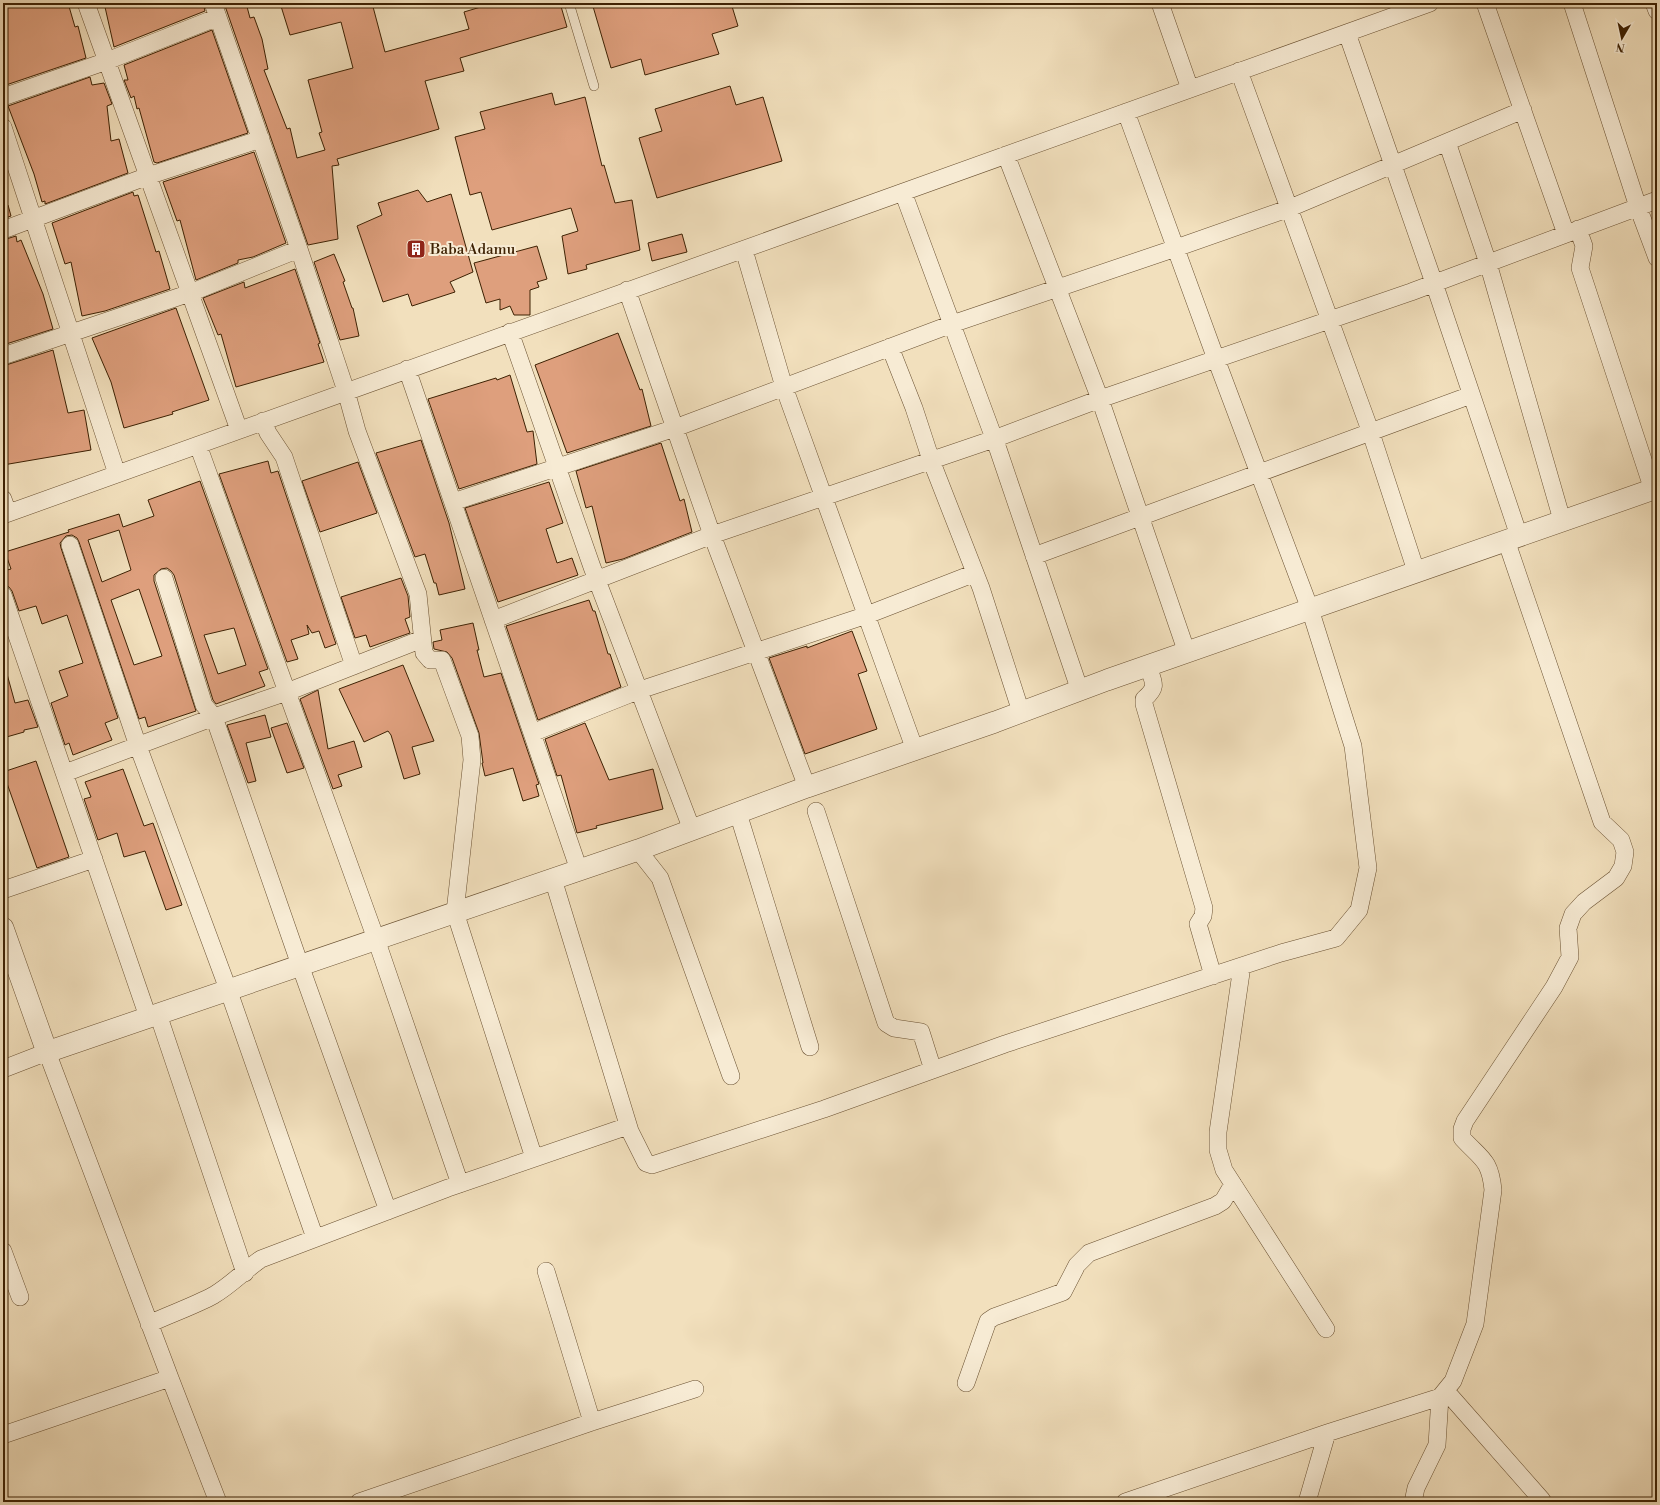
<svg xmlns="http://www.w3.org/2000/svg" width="1660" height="1505" viewBox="0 0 1660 1505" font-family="'Libre Bodoni',serif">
<rect width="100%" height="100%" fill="#f2e0bd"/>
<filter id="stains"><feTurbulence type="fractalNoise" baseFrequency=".005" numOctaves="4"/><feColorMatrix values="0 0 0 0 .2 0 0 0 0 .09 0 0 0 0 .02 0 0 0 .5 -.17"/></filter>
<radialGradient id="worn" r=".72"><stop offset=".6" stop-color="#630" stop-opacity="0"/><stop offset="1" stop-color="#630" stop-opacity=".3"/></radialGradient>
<path fill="#de9f7d" stroke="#3d2103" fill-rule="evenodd" d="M3 3H68L75 27 78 26 86 58 3 86Z
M126 3H203L205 11 114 47 105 7Z
M224 3H246L250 18 254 17 262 39 268 69 264 70 287 129 290 128 297 158 325 150 319 133 322 132 308 80 353 68 341 22 290 35 280 3H372L385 52 469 29 464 12 494 3H560L567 27 460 58 464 71 425 81 439 129 337 159 339 165 332 166 338 239 308 245Z
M592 3H731L738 26 712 34 719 54 645 75 641 59 611 68Z
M212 30 248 133 157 163 154 162 139 108 137 109 134 96 131 98 124 80H128L124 65Z
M90 77 92 85 104 83 112 104 107 106 111 141 119 139 128 173 45 204V201L42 202 34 174 8 106Z
M730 86 736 105 763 97 782 161 657 198 639 138 662 131 655 109Z
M552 93 555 105 585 97 602 166 604 165 615 203 632 200 640 250 586 265 587 269 568 274 562 236 578 231 571 208 492 230 481 192 470 195 455 137 485 129 480 112Z
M254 152 286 243 253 257 238 260V263L196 280 180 220 177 221 163 182Z
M418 190 427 202 451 194 473 272 450 282 455 292 412 306 408 294 383 302 357 226 382 215 378 203Z
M133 192 134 196 138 195 156 252 159 251 170 289 105 311 82 316 71 262 65 264 52 223Z
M8 205 11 216 3 219V206Z
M682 234 687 252 652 261 648 243Z
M16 236 17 242 21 240 43 294 53 329 3 345V240Z
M537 246 547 279 537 282 539 287 530 290V315H514L510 306 500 310V299L486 303 474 263Z
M334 254 345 281 343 282 352 308H353L359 336 340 340 314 262Z
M295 269 320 343 318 344 324 362 236 387 221 334 218 335 203 298 244 282 245 288Z
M176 308 209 400 172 412 173 414 124 428 111 382 92 338Z
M618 333 640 390 642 389 651 426 567 453 535 365Z
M53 350 68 413 84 410 91 450 3 465V366Z
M510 375 527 432 533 431 537 464 459 489 428 399 496 378 497 380Z
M421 440 449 523 465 589 439 595 436 583H434L425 554 415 557 376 453Z
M661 443 680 501 684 499 692 532 623 559 606 563 592 506 586 508 576 471Z
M268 461 271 473 278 471 336 644 325 648 319 631 312 633 307 625 309 634 291 640 298 659 287 662 219 474Z
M358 462 377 513 320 532 302 481Z
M200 481 268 669 259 672 265 686 216 704 213 700 174 575 171 571 167 568 161 569 154 575V581L196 711 148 727 145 717 139 719 79 542 77 538 72 535 66 536 60 543 61 548 118 718 105 723 112 740 73 755 69 743 65 745 51 703 68 696 59 671 83 663 67 615 42 624 36 606 19 611 12 591 9 587 4 585 3 582V571L11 569 5 552 69 532 68 530 119 514 123 527 154 516 148 500ZM119 530 131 570 102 582 88 540ZM139 589 162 656 134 665 111 600ZM234 628 246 665 218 674 204 635Z
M549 482 563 523 546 529 557 563 572 558 578 575 498 602 465 508Z
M401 578 408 596 410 617 405 619 410 633 370 647 366 635 355 638 341 597Z
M589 600 593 611H595L608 654H610L621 687 538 720 506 626Z
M473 623 479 650H477L484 677 501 673 539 784 536 785 539 796 523 801 513 768 485 776 482 763H483L479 733 452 658 447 652 434 649 433 642 442 640 440 630Z
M852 631 867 671 858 674 877 729 805 754 769 658 807 646V648Z
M403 665 434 741 412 747 420 774 404 779 391 735 388 731 364 742 339 689Z
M3 674H7L15 703 28 700 38 727 24 730V732L3 738Z
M318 690 328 749 354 741 362 767 338 775 342 786 333 789 300 699Z
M265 715 271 737 246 743 256 781 248 783 227 725Z
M287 723 304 768 287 773 271 728Z
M585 723 609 780 653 769 663 809 596 826 597 828 577 833 561 775 557 776 545 739Z
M36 761 69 857 37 868 3 772Z
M123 769 144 826 153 823 182 905 166 910 145 851 124 857 117 833 98 840 84 799 91 797 85 782Z"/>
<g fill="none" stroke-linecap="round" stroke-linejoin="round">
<defs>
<path id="service" d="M569 3 594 86"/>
<path id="minor" d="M86 3 239 430
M213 3 299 249 346 391 357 431 418 594 424 653 430 660H442L470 736 472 760 455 912 534 1158
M1160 3 1190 89
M1485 3 1566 234
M1572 3 1638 207 1657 258
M1654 3 1657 11
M1347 33 1434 283 1519 536
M1239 71 1371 433 1416 571
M3 97 107 61 218 17
M3 127 117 474
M1447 142 1488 263 1562 520
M1006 155 1100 399 1187 653
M903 192 998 449 1080 691
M1578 229 1584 246 1580 268 1653 490
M3 230 148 176 261 139
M744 250 784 387 915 750
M627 290 712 535 807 787
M510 332 592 567 692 830
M890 347 914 408 931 460 981 588 1021 712
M3 356 190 293 299 249
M407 369 579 870
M263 421 268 433 284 457 354 666
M198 445 376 939 460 1184
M3 499 8 513
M453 502 675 428 952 324 1176 248 1290 208 1523 110
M3 515 1430 3
M70 545 138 746 228 989 315 1238
M1034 556 1471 395
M164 578 204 705 214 717 300 965 388 1211
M3 595 148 1017
M493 620 712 535 994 439 1100 399 1411 292 1657 200
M1148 667C1154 683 1158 687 1144 699V704L1204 908 1203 916 1198 924 1213 976
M532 733 640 690 867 615 975 573
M65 773 214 717 287 692 422 639
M816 811 886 1023 894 1028 921 1032 933 1070
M738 813 810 1047
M638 850 660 878 731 1076
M553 879 630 1131 646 1163 652 1165 824 1109 1005 1044 1281 953 1336 938 1359 910 1368 868 1353 746 1310 609 1216 359 1126 112
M3 890 94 859
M1242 966 1218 1132V1150L1224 1170 1326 1329
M158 1014 245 1273
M3 1069 47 1052 170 1378 3 1435
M3 1251 20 1297
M546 1271 592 1422
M149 1324C170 1314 194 1306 214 1295 231 1285 245 1270 261 1259L448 1188 628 1126
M170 1378 218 1502
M966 1383 988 1321 994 1317 1063 1292 1077 1265 1089 1253 1215 1206 1223 1201 1233 1184
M1446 1391 1542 1500
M359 1502 592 1422 695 1389
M1125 1502 1327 1433 1440 1397 1453 1381 1475 1324 1493 1190C1490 1159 1481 1159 1462 1138V1129L1465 1121 1554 987 1570 957 1568 928 1573 914 1584 902 1616 878 1623 866 1625 852 1621 840 1602 822 1506 540
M1307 1502 1327 1433
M1413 1502 1416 1488 1437 1445 1440 1397"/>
<path id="tertiary" d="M3 928 47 1052 638 850 807 787 995 722 1107 680 1657 488"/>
</defs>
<use href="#service" stroke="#6a5132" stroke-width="10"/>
<use href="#minor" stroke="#6a5132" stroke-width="18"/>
<use href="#tertiary" stroke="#6a5132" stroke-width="22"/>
<use href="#service" stroke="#f7ebd4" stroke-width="9"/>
<use href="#minor" stroke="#f7ebd4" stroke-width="17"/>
<use href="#tertiary" stroke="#f7ebd4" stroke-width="21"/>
</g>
<defs>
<symbol id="building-square" viewBox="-11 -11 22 22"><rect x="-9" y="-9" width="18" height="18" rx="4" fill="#8f2418" stroke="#f7ebd4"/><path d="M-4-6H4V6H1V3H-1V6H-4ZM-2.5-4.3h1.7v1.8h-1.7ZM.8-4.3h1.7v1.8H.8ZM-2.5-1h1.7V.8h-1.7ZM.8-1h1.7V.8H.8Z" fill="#fff"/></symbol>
</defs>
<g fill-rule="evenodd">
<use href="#building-square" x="405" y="238" width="22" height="22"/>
</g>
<g text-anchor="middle" stroke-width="4" stroke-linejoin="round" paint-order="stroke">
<g font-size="15" fill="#3d2103" stroke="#f7ebd4" text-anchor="start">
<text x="430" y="254">Baba Adamu</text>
</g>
</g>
<rect width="1660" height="1505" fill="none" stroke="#f2e0bd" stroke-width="16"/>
<rect x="4" y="4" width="1652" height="1497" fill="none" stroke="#3d2103" stroke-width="2"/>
<rect x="8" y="8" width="1644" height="1489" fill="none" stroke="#3d2103"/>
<g transform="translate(1622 38) rotate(189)" stroke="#f7ebd4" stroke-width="3" paint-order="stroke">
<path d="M0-3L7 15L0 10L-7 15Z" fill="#3d2103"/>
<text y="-6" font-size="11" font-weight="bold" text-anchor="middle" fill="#3d2103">N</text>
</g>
<rect width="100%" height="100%" filter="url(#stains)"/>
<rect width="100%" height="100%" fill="url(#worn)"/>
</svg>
